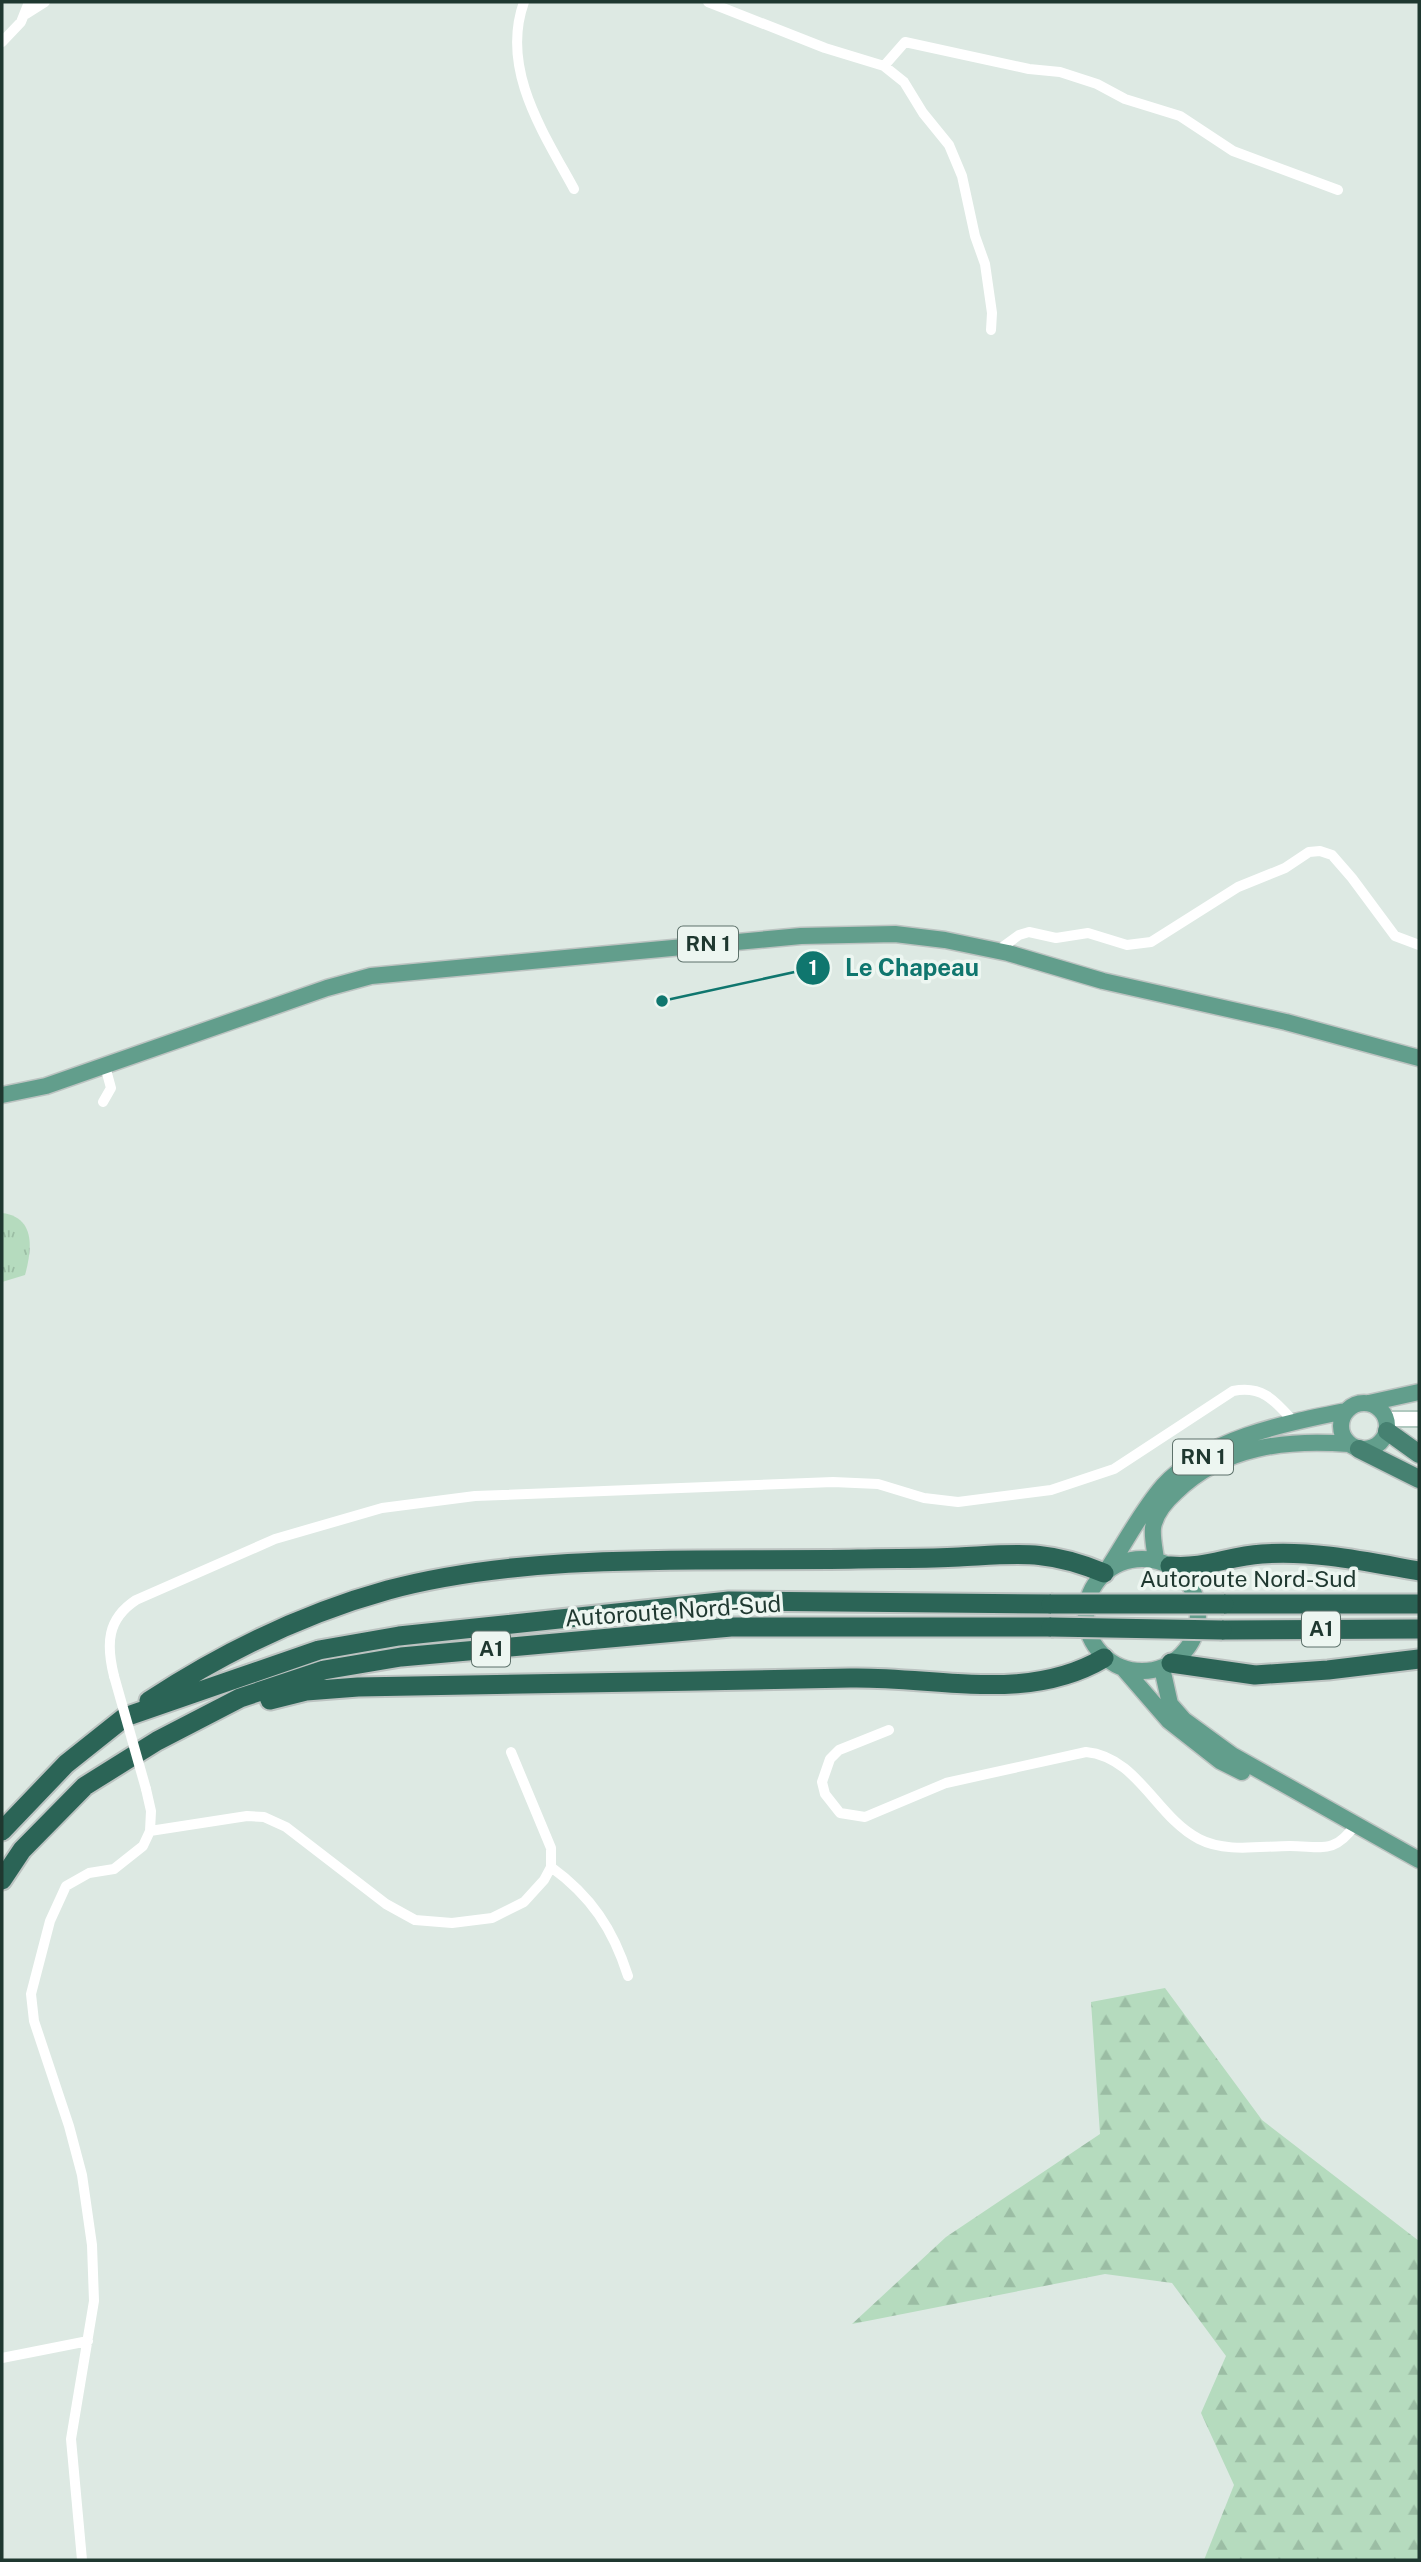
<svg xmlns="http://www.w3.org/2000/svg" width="1421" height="2562" viewBox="0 0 1421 2562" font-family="'Public Sans',sans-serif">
<defs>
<pattern id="grass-tufts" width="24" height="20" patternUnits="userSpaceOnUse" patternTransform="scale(1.75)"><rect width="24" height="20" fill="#b5dbbe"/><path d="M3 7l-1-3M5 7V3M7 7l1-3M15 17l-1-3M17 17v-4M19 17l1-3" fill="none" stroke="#9bbda4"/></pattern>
<pattern id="forest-firs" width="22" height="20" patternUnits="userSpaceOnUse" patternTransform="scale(1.75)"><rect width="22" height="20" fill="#b5dbbe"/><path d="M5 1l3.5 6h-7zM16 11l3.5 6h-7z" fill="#9bbda4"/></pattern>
</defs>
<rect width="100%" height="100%" fill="#dde9e3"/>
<path fill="url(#grass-tufts)" d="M2 1213C36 1217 32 1250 25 1275L2 1282Z"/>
<path fill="url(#forest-firs)" d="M1165 1988 1262 2120 1419 2241V2560H1204L1234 2485 1201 2413 1226 2356 1172 2283 1105 2274 852 2324 946 2237 1100 2134 1091 2002Z"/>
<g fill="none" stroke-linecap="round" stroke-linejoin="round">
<defs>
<path id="secondary" d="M1387 1419H1419"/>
<path id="primary" d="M2 1095 46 1086 327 988 371 976 801 936 895 934 945 940 1008 953 1103 981 1286 1022 1419 1058
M1341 1426a23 23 0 1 1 46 0a23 23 0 1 1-46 0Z
M1369 1403 1419 1392
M1086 1615a56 56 0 1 1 112 0a56 56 0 1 1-112 0Z
M1156 1560C1155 1550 1152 1538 1153 1528 1155 1514 1166 1501 1176 1492 1223 1446 1287 1439 1349 1444
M1109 1567C1126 1541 1142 1510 1163 1486 1207 1438 1286 1423 1346 1411
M1162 1668 1170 1704 1184 1720 1232 1755 1419 1860
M1124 1669 1169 1721 1220 1761 1242 1772"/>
<path id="trunk" d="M1387 1431 1419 1454
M1359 1449 1419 1479"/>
<path id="motorway" d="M1170 1566C1206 1569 1228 1556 1262 1554 1314 1550 1368 1562 1419 1571
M1224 1604H1419
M1222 1630 1419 1629
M1171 1663 1255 1675 1328 1670 1419 1659
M270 1700 306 1691 358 1687C522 1685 686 1681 850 1678 935 1676 1027 1704 1104 1658
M149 1701C224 1652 301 1614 388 1590 532 1551 709 1562 858 1559 892 1558 925 1559 959 1557 1018 1554 1047 1549 1104 1573
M2 1831 66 1764 125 1717 319 1650 399 1636 729 1601 1051 1604
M2 1880 22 1850 85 1786 157 1741 240 1698 324 1670 401 1657 731 1627H1051"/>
</defs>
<use href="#secondary" stroke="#b0c9bf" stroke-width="18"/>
<use href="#primary" stroke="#bcc3c1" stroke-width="19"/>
<use href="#trunk" stroke="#bcc3c1" stroke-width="21"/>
<use href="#motorway" stroke="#bcc3c1" stroke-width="23"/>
<path stroke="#fff" stroke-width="10" d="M524 2C500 69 543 132 574 189
M708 2 825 48 884 66 904 82 923 113 949 145 962 176 975 236 985 264 992 313 991 330
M26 14 45 2
M2 42 21 22 29 2
M884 66 905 42 1029 69 1060 72 1097 84 1125 99 1180 116 1233 151 1338 190
M997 951 1019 935 1029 932 1056 938 1088 933 1127 945 1151 942 1238 887 1285 868 1309 852 1320 851 1332 855 1352 878 1395 936 1419 945
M103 1102 111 1088 105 1066
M114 1676C106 1644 107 1619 136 1600L275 1539 382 1508 475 1496 833 1482 878 1484 924 1498 958 1502 1051 1490 1114 1469 1233 1391C1263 1385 1275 1401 1294 1422
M889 1730 839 1750 830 1759 822 1782 825 1794 840 1813 865 1817 946 1783 1086 1752C1138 1757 1156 1817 1199 1839 1226 1853 1260 1846 1290 1846 1321 1846 1334 1855 1355 1825
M150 1831 247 1816 264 1817 286 1827 386 1904 415 1920 452 1923 492 1918 524 1902 544 1880 551 1867V1848L511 1752
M551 1867C591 1896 613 1929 628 1976
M2 2358 88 2341
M82 2560 71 2439 94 2301 92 2245 82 2175 69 2126 34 2021 31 1994 50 1921 66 1886 89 1873 114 1869 143 1846 150 1831 151 1811 146 1789"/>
<use href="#secondary" stroke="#fff" stroke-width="14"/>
<use href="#primary" stroke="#629e8c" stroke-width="16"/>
<use href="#trunk" stroke="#468171" stroke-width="18"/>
<use href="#motorway" stroke="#2b6456" stroke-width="19"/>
<defs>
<path id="motorway-bridge" d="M1051 1604H1224
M1051 1627 1222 1630"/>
</defs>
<use href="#motorway-bridge" stroke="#bcc3c1" stroke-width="23" stroke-linecap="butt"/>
<path stroke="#fff" stroke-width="10" d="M114 1676 146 1789"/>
<use href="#motorway-bridge" stroke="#2b6456" stroke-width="19"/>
</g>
<g text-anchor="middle" stroke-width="7" stroke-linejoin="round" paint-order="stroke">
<g fill="#edf6f1" stroke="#5d716a" stroke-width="2">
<rect x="678" y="926.5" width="60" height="35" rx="5"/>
<rect x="1173" y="1439.5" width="60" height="35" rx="5"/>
<rect x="1302" y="1611.5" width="38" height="35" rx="5"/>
<rect x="472" y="1631.5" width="38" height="35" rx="5"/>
</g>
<g font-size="21" font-weight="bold" fill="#1f3830">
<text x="708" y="951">RN 1</text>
<text x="1203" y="1464">RN 1</text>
<text x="1321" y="1636">A1</text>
<text x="491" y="1656">A1</text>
</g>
<g font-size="23" fill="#1f3830" stroke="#edf6f1">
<text x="1248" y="1587">Autoroute Nord-Sud</text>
<text transform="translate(673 1611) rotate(-4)" y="8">Autoroute Nord-Sud</text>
</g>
</g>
<path fill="none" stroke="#0f766e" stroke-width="2.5" d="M662 1001L813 968"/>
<g fill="#0f766e" stroke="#edf6f1" stroke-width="2.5">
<circle cx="662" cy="1001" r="7"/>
<circle cx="813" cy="968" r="18"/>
</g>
<g font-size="21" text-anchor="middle" font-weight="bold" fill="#fff">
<text x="813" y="975">1</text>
</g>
<g font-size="24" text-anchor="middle" font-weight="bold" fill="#0f766e" stroke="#edf6f1" stroke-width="7" stroke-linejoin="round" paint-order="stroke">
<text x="912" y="976">Le Chapeau</text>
</g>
<rect width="1421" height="2562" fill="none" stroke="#1f3830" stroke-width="7"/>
</svg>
